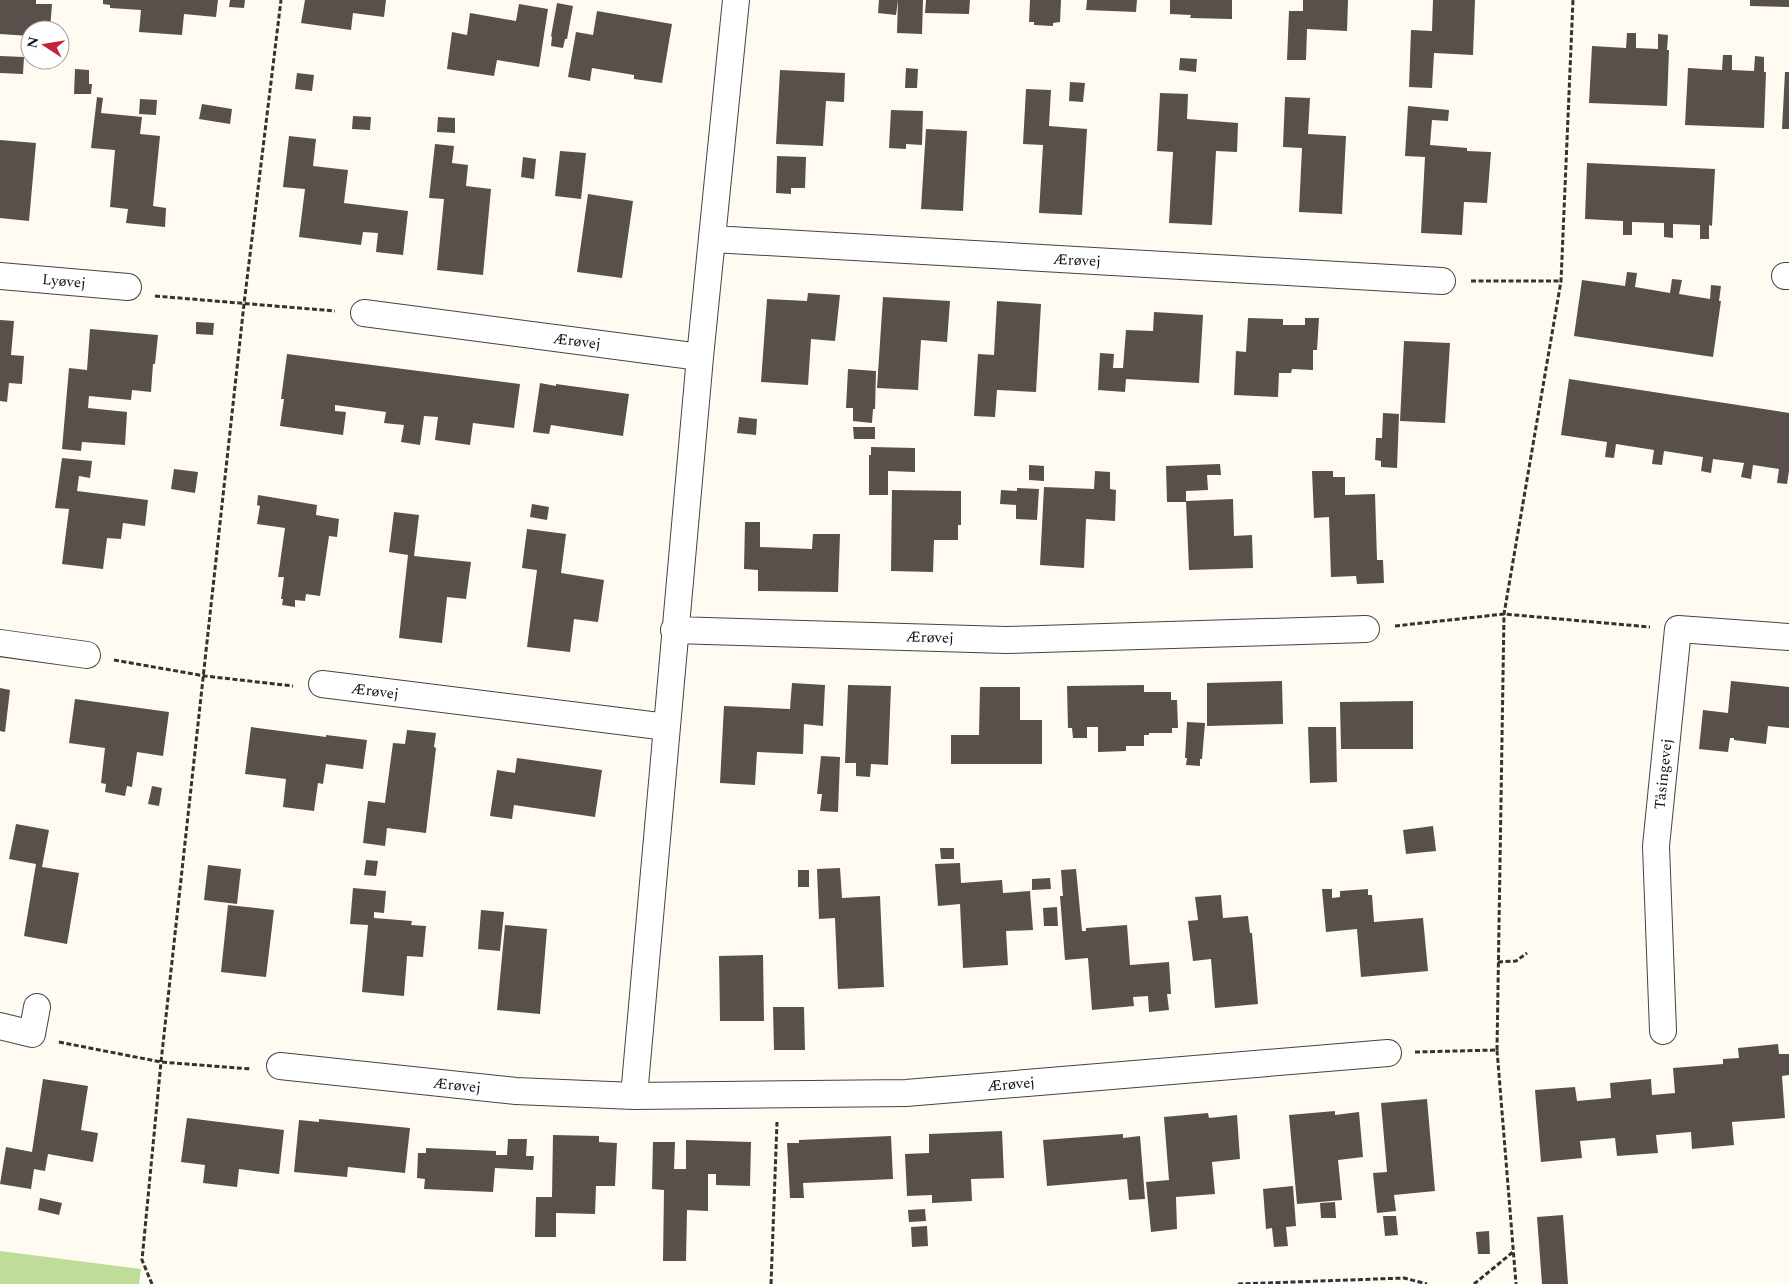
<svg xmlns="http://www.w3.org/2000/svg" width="1789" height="1284" viewBox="0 0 1789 1284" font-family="Spectral,serif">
<rect width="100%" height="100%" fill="#fffbf2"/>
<path fill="#bfdd99" d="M0 1251 141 1269 139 1284H0Z"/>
<path fill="#594f4b" d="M0 0H36V4H52L50 30H30V36L0 34Z
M103 0H218L216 17 184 14 182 35 139 32 141 10 110 8V5L103 4Z
M230 0H245L244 8 229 7Z
M305 0H386L384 17 353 13 351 30 301 23Z
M879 0H898L896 15 878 13Z
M898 0H923L922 34 897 33Z
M926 0H970L969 14 925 13Z
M1030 0H1061L1060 22 1053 23V26L1034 25V22H1029Z
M1087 0H1137L1136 12 1086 10Z
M1170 0H1232V19L1190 18 1191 15 1170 14Z
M1303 0H1348L1347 31 1307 29 1306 60H1287L1289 11H1303Z
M1433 0H1475L1473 55 1434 53 1432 88 1409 87 1411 30 1432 31Z
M1750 0H1789V7L1750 6Z
M557 3 573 6 567 39H565L563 48 551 46 552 37 551 36Z
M519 4 548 9 539 67 497 60 494 76 447 69 452 32 467 35 470 13 516 21Z
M597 11 672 24 662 83 634 79V75L592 68 590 81 568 77 576 32 593 35Z
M1627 33H1636V48L1658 49V34L1668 35 1667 50H1669L1667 106 1589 103 1592 46 1626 48Z
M1723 55H1732V70L1754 71 1755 56 1764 57V72H1766L1764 128 1685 125 1688 68 1722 70Z
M0 56 24 57 23 74 0 73Z
M1180 58 1197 59 1196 72 1179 70Z
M906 68 918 69 917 88H905Z
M75 69 89 70V84H92L91 94H74Z
M780 70 845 73 844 102 826 101 823 146 776 144Z
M1785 72H1789V129H1782Z
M297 73 314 75 312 91 295 89Z
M1070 82 1085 83 1083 102 1069 101Z
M1026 89 1051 90 1049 126 1087 129 1082 215 1039 213 1043 145 1023 144Z
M1160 93 1188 94 1187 119 1238 123 1237 152 1216 151 1212 225 1169 223 1173 152 1157 151Z
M97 97 103 98 101 113 142 117 140 134 160 136 153 206 166 208 165 227 126 223 128 209 110 207 115 150 91 148Z
M1285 97 1310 98 1308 134 1346 136 1342 214 1299 212 1302 148 1283 147Z
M140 99 157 100 156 115 139 114Z
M202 104 232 109 230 124 199 119Z
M1408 106 1449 110 1448 121 1432 120 1430 145 1467 148V151L1491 152 1487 203 1464 202 1462 235 1421 233 1425 157 1405 156Z
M891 110 923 111 922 145 906 144V149L889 148Z
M353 116 371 117 370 130 352 129Z
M438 117 455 118V133L437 132Z
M926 129 967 131 963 211 921 209Z
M289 136 316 139 313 166 348 170 344 203 408 211 403 255 376 252 378 233 363 232 361 245 299 237 305 189 283 187Z
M0 140 36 143 29 221 0 218Z
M435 144 454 146 452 163 468 165 466 186 491 189 483 275 437 270 444 199 429 198Z
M560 151 586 153 581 199 555 196Z
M777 156 806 157 805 188H791V194L776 193Z
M523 157 536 159 534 179 521 177Z
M1587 163 1715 169 1712 226 1709 225V239H1700V225L1673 224V238L1664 237V223L1632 222V235H1623V221L1585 219Z
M588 194 633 201 622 278 577 272Z
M1627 272 1637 273 1635 287 1670 293 1672 279 1682 280 1679 294 1710 299 1711 285 1721 286 1719 301H1721L1713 357 1574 336 1582 280 1625 286Z
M808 293 840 295 835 341 811 339 808 385 761 382 767 299 807 301Z
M883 297 950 301 947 342 921 340 918 390 877 388Z
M997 301 1041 304 1036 392 997 390 995 417 974 416 978 354 994 355Z
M1154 312 1203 315 1199 383 1126 379 1125 392 1098 390 1100 353 1114 354 1113 368H1123L1126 330 1153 331Z
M1248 318 1283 319V325H1305V318H1319L1317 350H1313V370L1292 369 1291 373H1279L1278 397 1234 395 1236 351 1246 352Z
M0 320 14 321 11 355 24 356 22 384 9 383 7 402 0 401Z
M196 322 214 323 213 335 196 334Z
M90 329 158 335 155 364H153L151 392 132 390 131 400 89 396 88 408 127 412 125 445 82 442 81 451 62 449 69 368 87 370Z
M1404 341 1450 343 1445 423 1400 421Z
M287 354 520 384 514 428 473 423 470 445 435 440 438 417 424 416 420 445 401 442 404 425 384 423 386 412 335 405V411L346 412 343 435 280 426 284 399H281Z
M848 369 876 371 875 409H873L872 423 853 421V408H846Z
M1569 379 1789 413V471L1787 484 1777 483 1779 469 1753 465 1751 479 1741 477 1744 463 1713 459 1711 473 1701 471 1703 457 1664 451 1662 465 1652 464 1654 450 1616 444 1614 458 1605 457 1607 442 1561 435Z
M540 383 556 386V384L629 394 623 436 551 425 549 434 533 432Z
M1383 413 1399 414 1397 468 1381 467V461L1375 460 1376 438H1382Z
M739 417 757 419 756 435 737 433Z
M853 427H875V439H854Z
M871 447 915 448V472L888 471V495H869V455H871Z
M62 458 92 461 90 478 79 476 77 491 148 500 145 526 123 523 121 539 107 538 103 569 62 564 69 509 55 508Z
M1220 464 1221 475H1207L1208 490 1186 491V502H1167L1166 466Z
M1029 465 1044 466V481L1029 480Z
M174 469 198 472 195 493 171 489Z
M1095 471 1110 472V489L1116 490 1115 521 1086 519 1084 568 1040 565 1044 487 1094 489Z
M1312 471H1333V477H1345V495L1375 494 1377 560H1383L1384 583 1357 584 1356 576 1331 577 1329 517 1314 518Z
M1017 488 1039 489 1037 520 1016 519V505L1000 504 1001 490 1017 491Z
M892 490 961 491V525H958V540H934L933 572 891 571Z
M258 495 317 505 316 515 339 519 337 537 329 536 320 596 306 594 305 601 295 600V607L282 605 283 599H281L284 577H278L285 528 257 524 260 506 257 505Z
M1233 499 1234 536 1252 535 1253 568 1189 570 1186 501Z
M532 504 549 507 547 520 530 517Z
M394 512 419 515 414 556 471 562 466 599 447 597 442 643 399 638 408 555 389 552Z
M745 522H760V547L812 549 813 534H840L838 592 758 591V570L744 569Z
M527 529 566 534 561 573 604 580 598 622 574 619 570 652 527 647 537 570 522 568Z
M1282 681 1283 724 1207 726V683Z
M1731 681 1789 687V728L1768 726 1766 744 1734 740V738H1730L1728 752 1699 749 1703 710 1728 713Z
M792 683 825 685 823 726 804 724 803 754 757 752 755 785 720 783 724 706 790 709Z
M848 685 891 686 888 765 871 764 870 777 856 776V763H845Z
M1144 685V692H1171V700H1177L1178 728H1172V733H1149V735H1144V746H1126V751L1098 752V727H1087V738H1073L1072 728H1068L1067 686Z
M980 687H1020V720H1042V764H951V735H979Z
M0 688 10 690 5 732 0 731Z
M75 699 169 712 163 756 137 752 132 787 127 786 125 796 105 792 106 784 101 783 105 748 69 743Z
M1413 701V749H1341L1340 702Z
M1187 722 1205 723 1202 759H1200V766L1186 765 1187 758H1185Z
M251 727 326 737V735L367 740 363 769 326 764 323 784 318 783 314 811 283 807 286 779 245 774Z
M1308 727H1336L1337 782 1310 783Z
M407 730 436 733 434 747 436 748 426 833 387 828 385 846 363 843 368 801 385 803 393 743 405 744Z
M821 756 840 757 838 812 820 811 822 794H817Z
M517 758 602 770 595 817 514 805 512 819 490 816 497 770 515 773Z
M152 786 162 788 159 806 148 804Z
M16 824 49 830 42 867 79 873 67 944 24 936 36 864 9 859Z
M1433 826 1436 851 1406 854 1403 830Z
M940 848H954V859H941Z
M366 860 378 861 376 876 364 875Z
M960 863 961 883 1002 880 1003 893 1030 891 1033 930 1006 931 1008 965 963 968 960 904 938 906 935 864Z
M208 865 241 869 237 904 204 900Z
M840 868 842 898 880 896 884 987 838 989 835 918 819 919 817 869Z
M1076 869 1082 931H1086V928L1127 925 1130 965 1169 962 1171 994H1167L1169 1010 1149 1012 1148 996 1133 997 1134 1006 1092 1010 1088 958 1065 960 1060 896H1063L1061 870Z
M798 870H809V887H798Z
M1050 878 1051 889 1032 890V879Z
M353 888 386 891 384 913 374 912V918L412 921 411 925 426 926 423 957 407 956 404 996 362 992 368 925 350 924Z
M1322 889H1332V898L1340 897V891L1368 889V895H1372L1374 922 1423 918 1428 971 1361 977 1357 929 1326 932Z
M1221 895 1223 918 1248 916 1250 933H1252L1258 1004 1215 1008 1211 959 1193 961 1188 921 1198 920 1195 897Z
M228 905 274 910 266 977 221 972Z
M1057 907 1058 926H1044L1043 908Z
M481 910 504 912 500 951 478 949Z
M505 925 547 929 540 1014 497 1010Z
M763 955 764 1021H720L719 956Z
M773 1007H804L805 1050H774Z
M1778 1044 1779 1054H1789V1075L1782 1076 1785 1118 1732 1122 1734 1145 1692 1149 1691 1132 1656 1135 1658 1153 1617 1156 1615 1138 1580 1141 1582 1158 1541 1162 1535 1090 1575 1087 1577 1101 1611 1098 1610 1083 1651 1079 1652 1095 1675 1093 1673 1068 1723 1064V1059L1739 1058 1738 1048Z
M43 1079 88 1086 81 1130 98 1133 93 1162 48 1154 45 1171 34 1169 31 1189 0 1184 6 1147 32 1152Z
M1427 1099 1435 1191 1394 1195 1396 1211 1377 1213 1373 1173 1387 1172 1381 1103Z
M1335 1111V1115L1359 1112 1363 1157 1338 1160 1342 1200 1297 1204 1289 1115Z
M1208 1113 1209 1118 1237 1115 1240 1159 1212 1162 1215 1194 1176 1197 1177 1229 1151 1232 1146 1182 1169 1180 1164 1117Z
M187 1118 284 1130 279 1174 239 1169 237 1187 203 1183 205 1165 181 1162Z
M319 1119 410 1128 405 1173 348 1167 347 1177 294 1172 299 1120 319 1122Z
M1002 1131 1004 1178 971 1179 972 1201 932 1203V1195L907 1196 905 1154 929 1153V1134Z
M1123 1134V1138L1140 1136 1145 1199 1129 1200 1127 1179 1047 1186 1043 1140Z
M553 1135 599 1136V1142L617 1143 615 1186H596L595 1214 556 1213V1237H535L536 1197H552Z
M891 1136 893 1179 803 1183 804 1198H790L787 1143H799V1140Z
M508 1139H527L526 1156H534L533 1170 495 1168 493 1192 424 1189 425 1179 417 1178 418 1153H426V1148L496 1151V1155H507Z
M686 1140 751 1142 750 1186 716 1185V1174H708V1211L687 1210 686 1261H663L664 1190 652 1189 653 1142H675L674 1169H686Z
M1293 1186 1296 1226 1286 1227 1288 1246 1274 1247 1272 1228 1266 1229 1263 1189Z
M40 1198 62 1203 59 1215 38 1210Z
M1335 1202 1336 1218H1321L1320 1203Z
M925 1209 926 1221 909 1222 908 1210Z
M1563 1215 1568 1284H1542L1537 1217Z
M1383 1216H1396L1398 1235 1385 1236Z
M927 1226 928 1246 912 1247 911 1227Z
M1489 1231 1490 1254H1478L1476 1232Z"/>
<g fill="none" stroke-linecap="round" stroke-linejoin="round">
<defs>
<path id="minor" d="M713 239 1442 281
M0 276 128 287
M1785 276H1789
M364 313 700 357
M674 630 1006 640 1366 629
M0 643 87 655
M322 684 667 727
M0 1026 32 1034 37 1007
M1663 1031 1656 846 1678 629 1789 637
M280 1066 516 1091 634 1096 906 1093 1388 1053
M634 1096 700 357 736 0"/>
</defs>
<use href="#minor" stroke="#434343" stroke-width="28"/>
<path stroke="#323232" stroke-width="3" stroke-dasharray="5 2.5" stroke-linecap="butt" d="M1471 281H1561
M155 296 335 311
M1395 626 1504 614 1650 627
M114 660 205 676 293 686
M1498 962 1516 961 1527 953
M59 1042 161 1062 251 1069
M1497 1050 1504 614 1561 281 1573 0
M1415 1052 1497 1050 1516 1284
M152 1284 142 1260 161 1062 244 304 281 0
M771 1284 777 1122
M1238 1284 1404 1278 1427 1284
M1474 1284 1513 1252"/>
<use href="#minor" stroke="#fff" stroke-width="26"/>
</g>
<g text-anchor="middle" stroke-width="5" stroke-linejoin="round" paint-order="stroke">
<g font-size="15" fill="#101010" stroke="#fff">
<text transform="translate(1077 260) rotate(3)" y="5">Ærøvej</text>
<text transform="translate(64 281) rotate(5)" y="5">Lyøvej</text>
<text transform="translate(577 341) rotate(7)" y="5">Ærøvej</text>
<text transform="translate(930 637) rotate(2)" y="5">Ærøvej</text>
<text transform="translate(375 691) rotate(7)" y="5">Ærøvej</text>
<text transform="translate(1663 774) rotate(-84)" y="5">Tåsingevej</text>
<text transform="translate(1011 1084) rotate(-5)" y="5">Ærøvej</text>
<text transform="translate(457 1085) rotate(6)" y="5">Ærøvej</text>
</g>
</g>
<g transform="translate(45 45) rotate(282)"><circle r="24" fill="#ffffff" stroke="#9f9f9f"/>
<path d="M0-4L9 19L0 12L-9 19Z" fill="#c5223d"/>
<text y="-8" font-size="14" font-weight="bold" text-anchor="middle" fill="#101010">N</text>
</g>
</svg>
